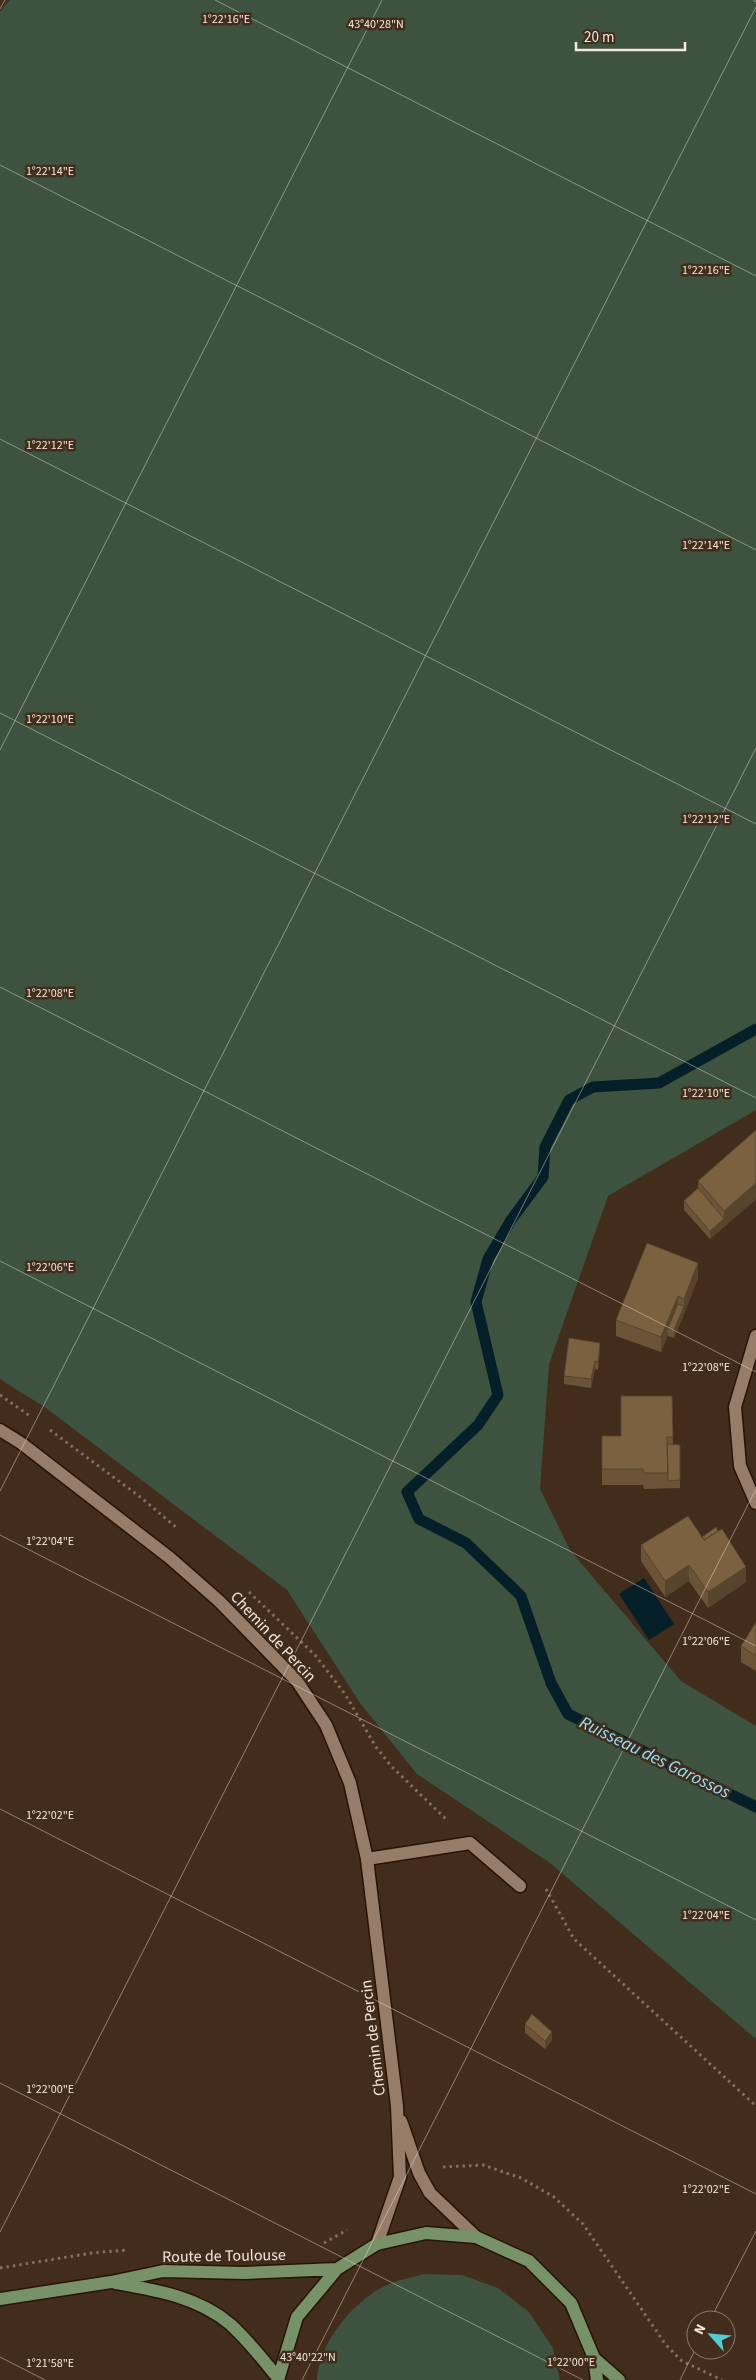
<svg xmlns="http://www.w3.org/2000/svg" width="756" height="2380" viewBox="0 0 756 2380" font-family="'Source Sans 3',sans-serif">
<rect width="100%" height="100%" fill="#422c1c"/>
<path fill="#3d523f" d="M10 0H756V1110L608 1196 549 1364 540 1489 570 1550 681 1681 756 1726V2039L550 1863 417 1774 360 1703 287 1590 46 1408 0 1379V11Z
M423 2274 462 2275 498 2288 529 2312 553 2348 560 2380H317C318 2343 354 2301 385 2286 396 2280 411 2278 423 2274Z"/>
<path fill="#041f27" d="M644 1578 674 1624 649 1640 619 1594Z"/>
<g fill="none" stroke-linecap="round" stroke-linejoin="round">
<path stroke="#041f27" stroke-width="11" d="M756 1029 659 1083 593 1087 569 1100 545 1147 543 1177 511 1220 488 1259 476 1302 498 1395 478 1425 407 1492 419 1519 466 1543 521 1596 551 1683 568 1714 756 1807"/>
<defs>
<path id="service" d="M367 1859 470 1843 520 1886"/>
<path id="minor" d="M756 1336 735 1407 740 1466 756 1503
M0 1430 21 1443 170 1558 219 1601 297 1681 326 1725 350 1783 367 1859 397 2106 400 2177 377 2244
M401 2121 419 2173 430 2193 476 2237"/>
<path id="secondary" d="M116 2283C156 2290 198 2297 230 2324 248 2340 263 2360 278 2378
M0 2299 111 2282 163 2271 244 2273 337 2269
M594 2358 619 2380
M278 2380 297 2317 337 2269 377 2244 426 2233 476 2237 529 2261 571 2303 594 2358 597 2380"/>
</defs>
<use href="#service" stroke="#281405" stroke-width="15"/>
<use href="#minor" stroke="#281405" stroke-width="15"/>
<use href="#secondary" stroke="#281405" stroke-width="15"/>
<path stroke="#826e61" stroke-width="3" stroke-dasharray="2.5 4" stroke-linecap="butt" d="M0 1395 30 1416
M50 1430 139 1496 177 1528
M249 1592 315 1655 345 1694 376 1747 391 1766 447 1820
M546 1889 574 1939 756 2106
M443 2167 483 2165 521 2178 554 2197 583 2224 666 2345 682 2361 722 2380
M324 2243 347 2230
M0 2268 92 2253 127 2250"/>
<use href="#service" stroke="#967d6a" stroke-width="12"/>
<use href="#minor" stroke="#967d6a" stroke-width="12"/>
<use href="#secondary" stroke="#779169" stroke-width="12"/>
</g>
<path fill="#6a5336" d="M756 1130V1199L710 1239 684 1210V1201L698 1188V1181Z
M698 1278 674 1338 668 1336V1335L661 1352 616 1336V1320Z
M600 1351 598 1370 595 1369 591 1388 564 1384V1376Z
M672 1396 673 1444 680 1445V1488L644 1489 643 1485H602V1436H621Z
M702 1537 746 1582 708 1608 689 1581 665 1597 641 1561V1545Z
M756 1622V1671L741 1662V1646Z
M525 2024 552 2040 545 2049 525 2033Z"/>
<path fill="#56442c" d="M756 1183V1199L710 1239V1231L724 1219V1211Z
M698 1263V1278L684 1315V1299Z
M678 1296V1312L668 1328V1335L661 1352V1337Z
M684 1306V1315L674 1338V1330Z
M600 1343V1351L598 1370V1362Z
M595 1361V1369L591 1388V1379Z
M689 1565V1581L665 1597V1581Z
M746 1567V1582L708 1608V1592Z
M552 2032V2040L545 2049V2041Z"/>
<path fill="#7b613f" stroke="#56442c" d="M756 1130V1183L724 1211 698 1181Z
M698 1188 724 1219 710 1231 684 1201Z
M647 1243 698 1263 684 1299 678 1296 661 1337 616 1320Z
M678 1304 684 1306 674 1330 668 1328Z
M569 1338 600 1343 598 1362 595 1361 591 1379 564 1376Z
M621 1396H672L673 1437H667L668 1473H644L643 1469H602V1436H621Z
M667 1444 680 1445V1480L668 1481Z
M688 1516 704 1540 722 1529 746 1567 708 1592 689 1565 665 1581 641 1545Z
M716 1527 718 1531 704 1540 702 1537Z
M756 1622V1656L741 1646Z
M532 2014 552 2032 545 2041 525 2024Z"/>
<path fill="none" stroke="#f6e7dd" stroke-width="1" stroke-opacity="0.45" d="M215 0 756 276M753 0 756 2M0 9 5 0M0 165 756 550M0 439 756 824M0 713 756 1098M0 750 382 0M0 987 756 1372M0 1261 756 1646M0 1491 756 7M0 1535 756 1920M0 1809 756 2194M0 2083 583 2380M0 2232 756 748M710 2320 756 2231M0 2357 45 2380M302 2380 756 1489M680 2380 696 2348"/>
<g text-anchor="middle" stroke-width="5" stroke-linejoin="round" paint-order="stroke">
<g font-size="16" fill="#f6e7dd" stroke="#422c1c">
<text transform="translate(274 1636) rotate(47)" y="6">Chemin de Percin</text>
<text transform="translate(372 2038) rotate(-97)" y="6">Chemin de Percin</text>
<text transform="translate(224 2255) rotate(-1)" y="6">Route de Toulouse</text>
</g>
<g font-size="18" font-style="italic" fill="#90e4ff" stroke="#422c1c">
<text transform="translate(655 1757) rotate(26)" y="6">Ruisseau des Garossos</text>
</g>
</g>
<g font-size="12" text-anchor="middle" fill="#f6e7dd" stroke="#422c1c" stroke-width="5" stroke-linejoin="round" paint-order="stroke">
<text x="226" y="23">1°22'16"E</text>
<text x="376" y="28">43°40'28"N</text>
<text x="50" y="175">1°22'14"E</text>
<text x="706" y="274">1°22'16"E</text>
<text x="50" y="449">1°22'12"E</text>
<text x="706" y="549">1°22'14"E</text>
<text x="50" y="723">1°22'10"E</text>
<text x="706" y="823">1°22'12"E</text>
<text x="50" y="997">1°22'08"E</text>
<text x="706" y="1097">1°22'10"E</text>
<text x="50" y="1271">1°22'06"E</text>
<text x="706" y="1371">1°22'08"E</text>
<text x="50" y="1545">1°22'04"E</text>
<text x="706" y="1645">1°22'06"E</text>
<text x="50" y="1819">1°22'02"E</text>
<text x="706" y="1919">1°22'04"E</text>
<text x="50" y="2093">1°22'00"E</text>
<text x="706" y="2193">1°22'02"E</text>
<text x="308" y="2361">43°40'22"N</text>
<text x="571" y="2366">1°22'00"E</text>
<text x="50" y="2367">1°21'58"E</text>
</g>
<g transform="translate(711 2335) rotate(297)"><circle r="24" fill="#422c1c" stroke="#8a7769"/>
<path d="M0-4L9 19L0 12L-9 19Z" fill="#51ccd2"/>
<text y="-8" font-size="14" font-weight="bold" text-anchor="middle" fill="#f6e7dd">N</text>
</g>
<path d="M576 42v8h109v-8" fill="none" stroke="#f6e7dd" stroke-width="2.5"/>
<text x="584" y="42" font-size="15" fill="#f6e7dd" stroke="#422c1c" stroke-width="4" paint-order="stroke">20 m</text>
</svg>
